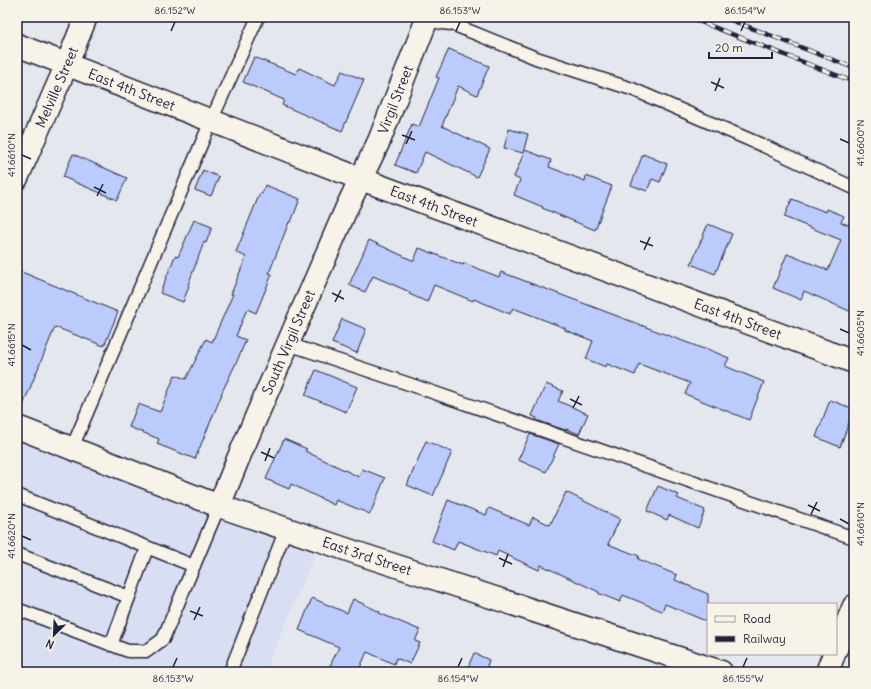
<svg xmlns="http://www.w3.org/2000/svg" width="871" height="689" viewBox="0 0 871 689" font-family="Delius,sans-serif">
<rect width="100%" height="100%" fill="#e5e7ee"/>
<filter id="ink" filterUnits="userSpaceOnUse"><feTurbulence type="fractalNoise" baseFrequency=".025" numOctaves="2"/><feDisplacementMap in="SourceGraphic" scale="8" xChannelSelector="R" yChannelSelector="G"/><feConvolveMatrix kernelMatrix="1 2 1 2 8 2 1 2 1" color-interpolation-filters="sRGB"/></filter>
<g filter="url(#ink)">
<path fill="#d8dff2" d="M834 17H854V25Z
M17 427 321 540 265 672H17Z"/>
<path fill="#bbccfc" stroke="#22223b" d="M449 49 489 66 477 95 458 86 442 126 490 149 477 177 425 152 416 173 395 165 412 124 419 127 439 78 436 77Z
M254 57 296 74 299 68 335 85 342 71 364 80 342 131 282 105 284 100 243 82Z
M509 129 528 134 523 153 504 148Z
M525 150 551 160 549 167 585 181 586 176 612 186 595 230 542 208 543 207 514 195 520 180 514 177Z
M73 154 127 178 117 200 63 177Z
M643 154 667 164 660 182 652 179 647 191 631 185Z
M203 170 219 177 211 196 195 190Z
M265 185 300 199 291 222H289L269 273 272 274 256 313 247 309 236 336 246 340 237 361 221 394H222L195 459 157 444 159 439 129 427 138 404 160 412 175 375 186 379 206 339 212 342 233 294H231L246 257 236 252 260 193 262 194Z
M792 199 826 212 827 209 844 216 841 222 848 225 854 211V313L804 291 801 300 773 288 787 254 828 270 841 240 784 217Z
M194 220 212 227 206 243 204 242 188 285 189 286 183 302 160 293 175 256 178 257Z
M708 224 732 234 715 274 691 264Z
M369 240 414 261 419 248 463 265 464 263 499 277 501 272 704 349 705 348 729 358 725 366 764 382 749 420 685 394 690 383 639 364 635 375 607 364 606 367 586 359 593 341 565 330V328L513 308 510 314 474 299 473 301 434 285 427 302 409 294 410 292 373 276 365 292 349 285Z
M17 270 118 312 104 346 55 327 19 415H17Z
M342 319 366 329 357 353 332 343Z
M316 370 357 387 346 412 305 395Z
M546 384 563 391 558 401 588 414 579 434 566 429 565 430 536 420 537 418 532 416Z
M830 400 854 409 840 447 816 437Z
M530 434 559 444 546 472 518 460Z
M284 439 307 449 305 451 359 477 362 469 385 478 370 514 336 500 334 505 291 484 289 489 266 479Z
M426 441 452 452 433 496 407 485Z
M658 486 679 495 677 498 705 510 698 528 669 515 667 520 647 511Z
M566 492 620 519 608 544 639 556 638 559 677 575 675 580 708 594V622L665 604 662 611 623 595 620 602 598 593 599 592 541 565 539 570 498 551 496 556 458 541 454 550 432 541 448 500 486 515 489 508 529 525 533 517 550 525Z
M312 598 347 613 353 599 380 612 379 613 420 630 415 641 420 643 410 664 396 658 394 664 367 652 358 672H327L339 647 299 630Z
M474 653 489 660 485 672H466Z"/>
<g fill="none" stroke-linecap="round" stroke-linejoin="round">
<defs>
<path id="service" d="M423 17 441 23 452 24 536 58 632 89 764 146 854 188
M288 344 406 383 854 538
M72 448 211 121 258 17
M17 495 194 566
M17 554 129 597 111 645
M129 597 147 548
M17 609 128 651H147L163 639 219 506
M230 672 286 529"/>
<g id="minor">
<path id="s1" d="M17 178 67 64 86 17"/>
<path id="s2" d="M17 427 219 506 360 554 721 672"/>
<path id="s3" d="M219 506 238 459 347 207 379 141 427 19"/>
<path d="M836 649 854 606"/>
<path d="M827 672 834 654"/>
</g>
<g id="tertiary">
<path id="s4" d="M17 45 361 179 854 362"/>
</g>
</defs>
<use href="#service" stroke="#22223b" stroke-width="15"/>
<use href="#minor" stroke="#22223b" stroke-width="25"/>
<use href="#tertiary" stroke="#22223b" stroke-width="25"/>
<use href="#service" stroke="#f7f3e8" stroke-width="12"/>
<use href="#minor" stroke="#f7f3e8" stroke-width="22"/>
<use href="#tertiary" stroke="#f7f3e8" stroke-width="22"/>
<defs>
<path id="rail" d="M688 17 854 82
M723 17 854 68"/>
</defs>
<use href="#rail" stroke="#22223b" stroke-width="4.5"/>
<use href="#rail" stroke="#f7f3e8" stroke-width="3" stroke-dasharray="9" stroke-linecap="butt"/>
</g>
</g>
<path fill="none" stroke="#22223b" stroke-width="1.5" d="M171 31 175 22M456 31 460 22M741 31 745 22M711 82 724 88M715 91 720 78M402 135 415 140M840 139 849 143M406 144 412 131M22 155 31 159M94 187 106 193M97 196 103 184M640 241 653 246M644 250 650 237M332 293 344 299M335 302 341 290M840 329 849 333M22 345 31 350M570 399 582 405M573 408 579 396M261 452 274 458M265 461 270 448M808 505 820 511M811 514 817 502M840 519 849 524M22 536 31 540M499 558 512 564M503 567 508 554M190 611 203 616M194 620 200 607M173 667 177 658M458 667 462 658M743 667 747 658"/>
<g text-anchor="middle" stroke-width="3" stroke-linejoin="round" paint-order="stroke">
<g font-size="14" fill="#22223b" stroke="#f7f3e8">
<text dy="5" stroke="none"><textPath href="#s1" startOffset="99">Melville Street</textPath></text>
<text dy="5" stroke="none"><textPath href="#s4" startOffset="123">East 4th Street</textPath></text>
<text dy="5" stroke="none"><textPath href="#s3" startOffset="443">Virgil Street</textPath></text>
<text dy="5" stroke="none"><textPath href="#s4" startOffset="447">East 4th Street</textPath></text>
<text dy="5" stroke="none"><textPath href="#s4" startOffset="771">East 4th Street</textPath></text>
<text dy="5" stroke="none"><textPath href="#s3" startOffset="178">South Virgil Street</textPath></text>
<text dy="5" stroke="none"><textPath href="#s2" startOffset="373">East 3rd Street</textPath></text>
</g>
</g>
<rect width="871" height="689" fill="none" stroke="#f7f3e8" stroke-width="44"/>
<rect x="707" y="603" width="130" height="52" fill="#f7f3e8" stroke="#a29fa3"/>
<rect x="715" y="616" width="20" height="6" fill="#f7f3e8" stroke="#a29fa3"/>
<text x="743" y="623" font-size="12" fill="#22223b">Road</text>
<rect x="715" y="636" width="20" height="6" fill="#22223b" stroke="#a29fa3"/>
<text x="743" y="643" font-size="12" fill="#22223b">Railway</text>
<g transform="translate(54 635) rotate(204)" stroke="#f7f3e8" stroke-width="3" paint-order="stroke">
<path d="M0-3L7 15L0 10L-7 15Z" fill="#22223b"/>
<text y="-6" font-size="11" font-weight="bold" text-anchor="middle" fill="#22223b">N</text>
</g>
<path d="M709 52v6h63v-6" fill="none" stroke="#22223b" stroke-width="2"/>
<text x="715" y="52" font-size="12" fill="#22223b" stroke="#f7f3e8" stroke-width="3" paint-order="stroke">20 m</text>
<rect x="22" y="22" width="827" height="645" fill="none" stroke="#22223b" stroke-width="1.5"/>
<g font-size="10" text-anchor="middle" fill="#22223b">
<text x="175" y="14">86.152°W</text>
<text x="460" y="14">86.153°W</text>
<text x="745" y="14">86.154°W</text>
<text transform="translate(860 143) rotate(-90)" y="4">41.6600°N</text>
<text transform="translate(11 155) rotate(-90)" y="4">41.6610°N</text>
<text transform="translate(860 333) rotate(-90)" y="4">41.6605°N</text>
<text transform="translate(11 345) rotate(-90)" y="4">41.6615°N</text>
<text transform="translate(860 524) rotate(-90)" y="4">41.6610°N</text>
<text transform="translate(11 536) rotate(-90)" y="4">41.6620°N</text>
<text x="173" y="682">86.153°W</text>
<text x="458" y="682">86.154°W</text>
<text x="743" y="682">86.155°W</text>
</g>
</svg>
